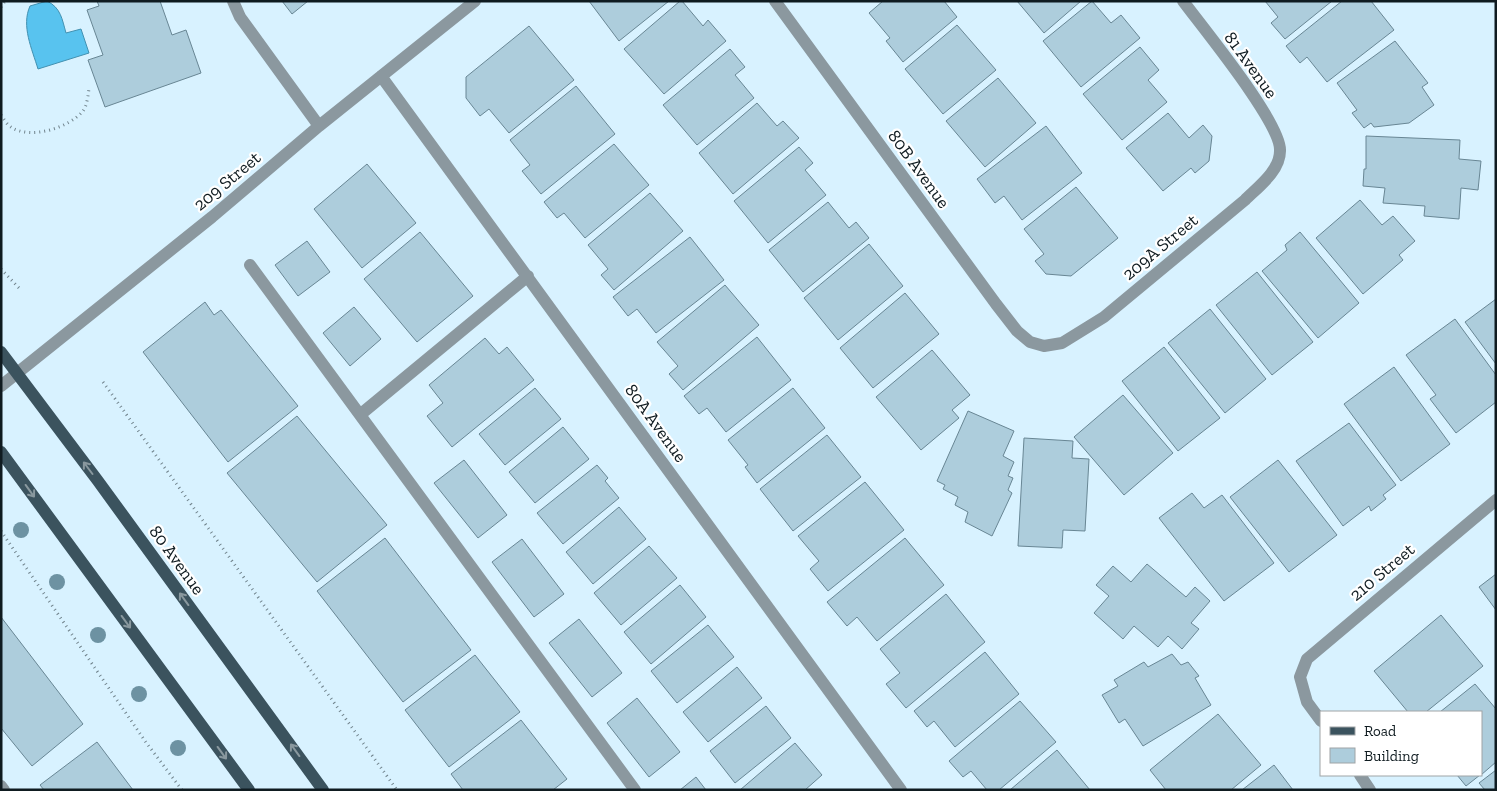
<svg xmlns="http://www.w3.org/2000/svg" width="1497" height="791" viewBox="0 0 1497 791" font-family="'Zilla Slab',serif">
<rect width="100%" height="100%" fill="#d8f2ff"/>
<path fill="#58c3ef" stroke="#4291b1" d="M47 1C61 8 62 19 66 33L81 29 89 53 38 69C32 49 21 26 30 6Z"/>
<path fill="#adcddc" stroke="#688694" d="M97 1H160L172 35 186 30 201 73 105 107 88 60 103 55 87 10 99 6Z
M282 1H308L292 14Z
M589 1H669L619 41Z
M680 1H682L703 26 708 20 726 41 664 94 624 49Z
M883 1H944L957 17 903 62 886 41 890 38 869 13Z
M1017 1H1081L1044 33Z
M1092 1 1111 23 1121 15 1140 38 1081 87 1043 41Z
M1265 1H1332L1285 39 1271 23 1278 17Z
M1342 1H1371L1394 30 1327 82 1307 57 1300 63 1286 46Z
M957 25 996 70 943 114 905 69Z
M529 26 574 80 509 133 489 109 480 116 466 98V77Z
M1395 41 1428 83 1422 87 1434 105 1409 123 1374 127 1371 123 1364 128 1352 113 1357 110 1337 83Z
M1140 47 1159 70 1148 80 1167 102 1122 140 1083 94Z
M730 49 745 67 735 75 754 98 697 145 663 105Z
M998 78 1036 123 985 167 946 121Z
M576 86 615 134 541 194 522 171 530 165 510 140Z
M757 103 777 126 783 121 799 138 733 194 699 153Z
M1168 113 1189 138 1203 125 1212 136 1209 161 1195 173 1191 168 1163 191 1126 148Z
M1046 126 1082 173 1022 220 1004 196 995 203 977 179Z
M1366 136 1460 140 1459 159 1481 161 1478 190 1461 188 1459 219 1424 216 1425 206 1383 203 1385 188 1363 186 1364 169H1366Z
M614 144 649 185 585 238 564 213 557 218 544 202Z
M799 147 813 163 805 170 826 195 768 243 734 201Z
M367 164 416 223 362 268 314 209Z
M1076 187 1118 238 1071 276 1046 274 1035 261 1044 254 1024 229Z
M650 193 683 231 614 290 601 275 608 269 588 245Z
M1360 200 1382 225 1393 216 1415 241 1399 255 1403 260 1363 294 1316 238Z
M828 202 849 228 856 222 869 238 803 292 769 250Z
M420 232 473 296 417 342 364 279Z
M1300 232 1359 303 1318 338 1262 271 1287 250 1285 245Z
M690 237 724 280 656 333 637 309 628 316 613 297Z
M307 241 330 272 298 296 275 265Z
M869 244 903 286 838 340 804 298Z
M1257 272 1313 342 1272 375 1216 305Z
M725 285 759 325 683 390 669 374 678 366 657 342Z
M905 293 939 334 873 388 840 348Z
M1496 299V364L1465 322Z
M205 302 214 315 221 310 298 406 228 462 143 352Z
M354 307 381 339 350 366 323 333Z
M1210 309 1266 379 1225 413 1168 343Z
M1455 319 1496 375V402L1456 433 1430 399 1436 395 1406 355Z
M757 337 791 380 726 432 707 408 699 414 684 396Z
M485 338 499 354 507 347 534 380 452 447 427 416 443 403 429 385Z
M1164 347 1220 418 1178 451 1122 381Z
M932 350 970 395 952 410 959 418 921 450 876 397Z
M1394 367 1450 444 1401 481 1344 404Z
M535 388 561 419 505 465 479 434Z
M793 388 825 428 757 483 745 467 748 465 728 440Z
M1123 395 1173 453 1124 495 1074 437Z
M968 411 1014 431 1003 456 1014 462 1008 476 1013 478 1008 490 1012 493 992 536 965 522 968 512 955 505 958 497 943 489 945 485 937 481Z
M297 416 387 525 317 582 227 473Z
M1349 423 1396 485 1383 495 1386 499 1371 511 1369 506 1343 526 1296 461Z
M563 427 589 459 535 503 509 472Z
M827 435 861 477 793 531 760 489Z
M1024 438 1073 441 1072 458 1089 459 1085 531 1063 530 1062 548 1018 546Z
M464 460 507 515 478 538 434 483Z
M1278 460 1337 535 1289 572 1230 497Z
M597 465 608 478 605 481 619 498 563 544 537 513Z
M865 482 904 530 828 591 810 569 819 561 798 536Z
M1192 493 1204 508 1222 495 1274 563 1224 601 1159 518Z
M619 507 646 539 593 584 566 552Z
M385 538 471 650 403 702 317 591Z
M905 538 944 585 877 641 857 617 847 626 827 602Z
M522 539 564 594 534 617 492 562Z
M649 546 677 578 621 625 594 593Z
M1147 564 1186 597 1195 587 1210 601 1191 623 1199 629 1182 649 1168 636 1158 647 1134 626 1123 639 1094 613 1109 596 1096 585 1113 566 1131 582Z
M1496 574V610L1479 587Z
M680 585 706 617 651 664 624 632Z
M946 594 985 642 906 708 886 684 900 673 880 649Z
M1441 615 1483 666 1426 712H1408L1374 671Z
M1 617 83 724 32 766 1 728Z
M579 619 622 673 592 697 549 643Z
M708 625 734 657 677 703 651 671Z
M985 652 1019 694 955 747 934 721 927 727 914 711Z
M1172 654 1181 665 1188 662 1199 676 1195 678 1211 705 1143 746 1125 719 1119 723 1102 695 1118 686 1114 680 1144 662 1148 667Z
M475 655 520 712 449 767 405 710Z
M737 667 762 698 708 742 683 712Z
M1475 684 1496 709V762L1481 775V712H1440Z
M637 698 680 752 649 777 607 723Z
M1020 701 1056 742 999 790H987L971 771 963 777 949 761Z
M766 706 791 738 735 783 710 751Z
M1218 714 1261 765 1231 790H1166L1150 770Z
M521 720 567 779 553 790H463L451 774Z
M97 742 133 790H44L40 785Z
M795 743 822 775 805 790H740Z
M1057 750 1090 790H1010Z
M1274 765 1293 790H1242Z
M1496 770V790H1485L1479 783Z
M1457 775H1480L1466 786Z
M696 777 706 790H680Z"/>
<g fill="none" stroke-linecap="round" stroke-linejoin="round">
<path stroke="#71848d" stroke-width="3" stroke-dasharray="1 4" stroke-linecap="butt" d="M1 7 5 1
M1 115C4 119 7 125 11 127 30 140 69 128 83 111 87 106 88 95 89 89
M1 269 19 288
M103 382 397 790
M1 531 145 741 182 790"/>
<path stroke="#8b989f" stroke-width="12" d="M233 1 240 17 319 126
M775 1 996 304 1017 331 1030 342 1044 346 1062 343 1104 317 1245 200C1258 187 1280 171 1280 151 1282 124 1203 28 1183 1
M381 76 901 790
M250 265 635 790
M1 386 212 217 319 126 475 1
M361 414 528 276
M1321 721 1307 702 1300 677 1307 659 1496 500
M1360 775 1370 790
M1 786 4 790"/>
<path stroke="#3b535e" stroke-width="12" d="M1 352 98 481 323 790
M1 452 249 790"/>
</g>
<g fill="#6d92a2">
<circle cx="21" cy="530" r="8"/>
<circle cx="57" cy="582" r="8"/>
<circle cx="98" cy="635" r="8"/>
<circle cx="139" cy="694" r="8"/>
<circle cx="178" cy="748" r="8"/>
</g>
<defs><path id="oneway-shaft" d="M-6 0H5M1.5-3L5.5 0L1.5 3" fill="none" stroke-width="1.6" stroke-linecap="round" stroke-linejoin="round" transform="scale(1.25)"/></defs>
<g stroke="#89989e">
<use href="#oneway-shaft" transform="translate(88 468) rotate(-127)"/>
<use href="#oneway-shaft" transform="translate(30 491) rotate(54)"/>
<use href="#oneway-shaft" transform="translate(184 599) rotate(-126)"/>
<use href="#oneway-shaft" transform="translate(126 622) rotate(54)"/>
<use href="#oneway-shaft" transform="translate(295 750) rotate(-126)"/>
<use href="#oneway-shaft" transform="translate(222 753) rotate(54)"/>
</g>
<g text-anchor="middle" stroke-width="4.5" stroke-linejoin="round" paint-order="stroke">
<g font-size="18" fill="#0f1b20" stroke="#fff">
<text transform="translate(1251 65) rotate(54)" y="6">81 Avenue</text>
<text transform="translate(919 169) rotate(54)" y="6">80B Avenue</text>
<text transform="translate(227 181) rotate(-40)" y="6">209 Street</text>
<text transform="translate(1160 247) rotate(-40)" y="6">209A Street</text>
<text transform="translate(656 423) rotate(54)" y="6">80A Avenue</text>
<text transform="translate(177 560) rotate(54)" y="6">80 Avenue</text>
<text transform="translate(1382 572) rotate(-40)" y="6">210 Street</text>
</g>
</g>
<rect width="1497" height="791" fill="none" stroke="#0f1b20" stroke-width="5"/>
<rect x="1320" y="711" width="162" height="65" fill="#ffffff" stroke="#9fa4a6"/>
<rect x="1330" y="727" width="25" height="8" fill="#3b535e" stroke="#9fa4a6"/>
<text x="1364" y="736" font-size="15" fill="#0f1b20">Road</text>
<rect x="1330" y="748" width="25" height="15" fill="#adcddc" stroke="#9fa4a6"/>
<text x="1364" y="761" font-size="15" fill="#0f1b20">Building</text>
</svg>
